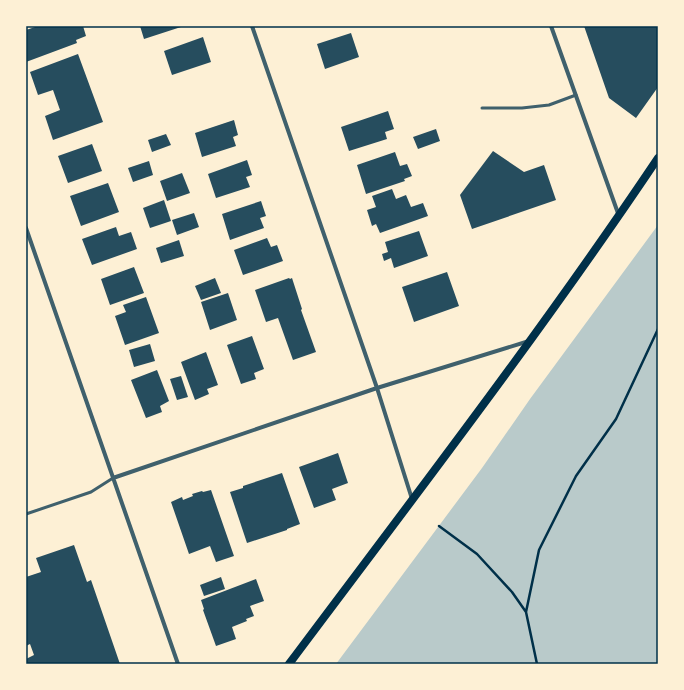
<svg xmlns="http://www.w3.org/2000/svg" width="684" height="690" viewBox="0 0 684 690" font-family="'Work Sans',sans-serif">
<rect width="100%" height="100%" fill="#fdf0d5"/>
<path fill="#b9caca" d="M658 225V664H336L482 468 530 399Z"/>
<path fill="#264d5e" d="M38 26H83L86 36 76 40 77 43 26 62V30Z
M140 26H184L144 39Z
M584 26H658V87L636 118 609 98Z
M351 33 359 57 325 69 317 44Z
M203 37 211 62 172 75 164 51Z
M78 54 103 122 53 140 45 116 60 110 53 90 38 95 30 72Z
M388 111 394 129 385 132 387 139 349 151 341 127Z
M234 120 238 135 233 137 236 146 202 157 195 133Z
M436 129 440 141 418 149 413 137Z
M166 134 171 145 152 152 148 140Z
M92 144 102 171 68 183 58 156Z
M493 151 524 172 544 165 556 200 472 229 460 195Z
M395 152 400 166 407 164 412 176 404 179 405 181 366 194 357 165Z
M247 160 252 175 246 177 250 187 216 198 208 174Z
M149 161 153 175 133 182 128 168Z
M182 173 190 193 167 201 160 181Z
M108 183 119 212 81 226 70 196Z
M392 189 396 199 406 195 411 207 423 203 428 216 380 233 376 224 372 226 367 210 376 207 372 196Z
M164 200 171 221 150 228 143 208Z
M261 201 266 216 260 218 264 228 230 240 222 214Z
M194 213 199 227 177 235 172 220Z
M116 227 119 236 131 232 137 249 92 265 82 239Z
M419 231 428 256 394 268 391 258 384 261 382 254 388 252 385 242Z
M267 238 271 247 277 245 283 261 243 275 234 250Z
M179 240 184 256 161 263 156 248Z
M134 267 144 293 110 305 101 279Z
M447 272 459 306 414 322 402 287Z
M215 278 221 293 201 300 195 286Z
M289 278 290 279 292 278 302 309 301 310 316 352 293 360 278 318 266 322 255 290Z
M228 293 237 320 210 330 201 302Z
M146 297 159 333 125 345 115 316 126 312 123 305Z
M252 336 264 369 254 373 256 379 241 384 227 345Z
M150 344 155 361 134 367 129 350Z
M206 352 218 385 207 389 209 394 195 400 181 362Z
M157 370 169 401 160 406 162 412 146 418 131 380Z
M181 376 188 397 177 400 170 379Z
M338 453 348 483 332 489 336 500 314 508 299 467Z
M282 473 300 524 287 529V530L247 543 230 492 243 488V486Z
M211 490 234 556 216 562 210 546 189 554 171 502 182 497 183 500 193 496 192 494 202 491 203 492Z
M74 545 87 582 91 580 120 664H26V659L34 655 30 644 26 646V577L41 572 36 558Z
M221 577 225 589 204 596 200 585Z
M256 579 264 601 250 606 254 616 246 619 247 621 232 627 236 639 216 646 203 610 204 609 201 600Z"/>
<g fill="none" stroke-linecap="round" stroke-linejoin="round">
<path stroke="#003049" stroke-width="2.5" d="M439 526 477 554 512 592 526 612 537 664
M526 612 539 550 576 476 616 419 658 329"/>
<path stroke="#3f606c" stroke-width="3" d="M482 108H522L549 105 576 95
M26 514 91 492 113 478"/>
<path stroke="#3f606c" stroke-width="4" d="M252 26 377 388 412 499
M551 26 619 216
M26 228 178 664
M113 478 377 388 529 341"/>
<path stroke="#003049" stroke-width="8" d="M289 664C414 497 542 331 658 158"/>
</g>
<rect width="684" height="690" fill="none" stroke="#fdf0d5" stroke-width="54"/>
<rect x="27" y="27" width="630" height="636" fill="none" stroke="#003049" stroke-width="1.5"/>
</svg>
